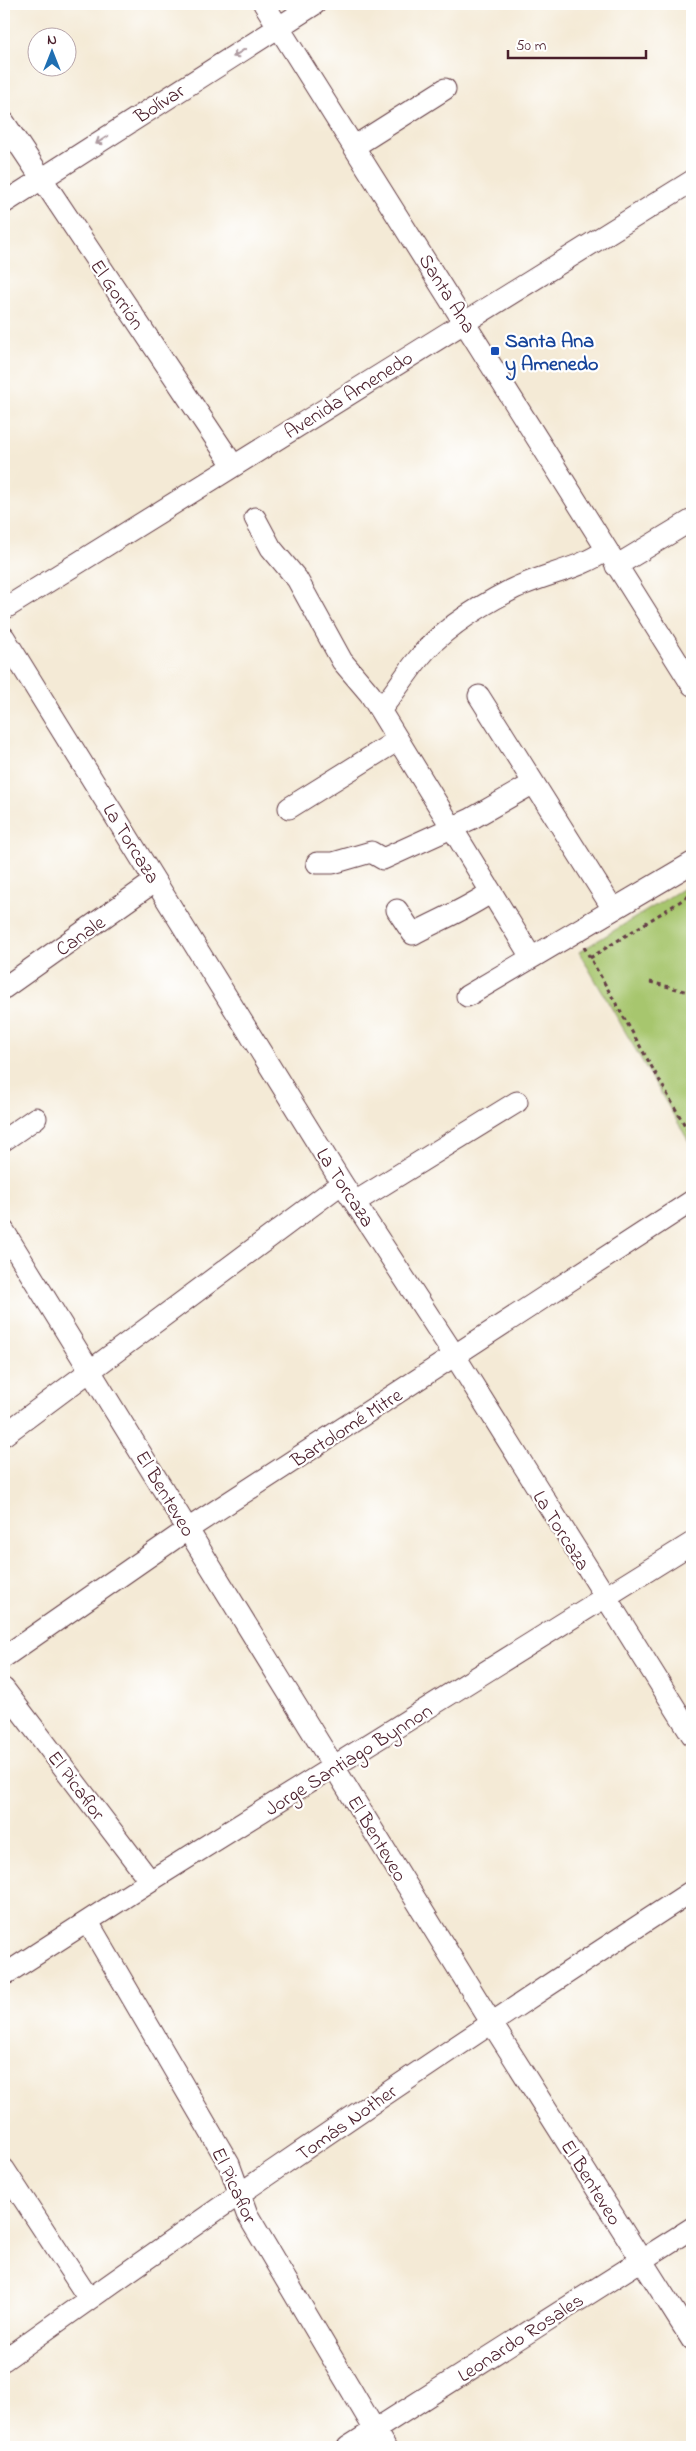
<svg xmlns="http://www.w3.org/2000/svg" width="696" height="2451" viewBox="0 0 696 2451" font-family="'Indie Flower',sans-serif">
<rect width="100%" height="100%" fill="#fff"/>
<filter id="ink" filterUnits="userSpaceOnUse"><feTurbulence type="fractalNoise" baseFrequency=".02" numOctaves="2"/><feDisplacementMap in="SourceGraphic" scale="10" xChannelSelector="R" yChannelSelector="G"/><feConvolveMatrix kernelMatrix="1 2 1 2 8 2 1 2 1" color-interpolation-filters="sRGB"/></filter>
<filter id="wash" filterUnits="userSpaceOnUse"><feTurbulence type="fractalNoise" baseFrequency=".0096" numOctaves="4" result="noise"/><feDisplacementMap in="SourceGraphic" scale="20" xChannelSelector="R" yChannelSelector="G"/><feGaussianBlur stdDeviation="1.12" result="paint"/><feColorMatrix in="noise" values="0 0 0 0 0 0 0 0 0 0 0 0 0 0 0 0 0 1.4 0 .05"/><feComposite in="paint" operator="in"/></filter>
<g filter="url(#wash)">
<rect width="100%" height="100%" fill="#f4ead6"/>
<path fill="#a7c66e" stroke="#78724c" d="M692 883V1147L579 952Z"/>
</g>
<g filter="url(#ink)">
<g fill="none" stroke-linecap="round" stroke-linejoin="round">
<defs>
<path id="minor" d="M264 4 692 685
M4 122 233 465
M355 146 445 89
M4 203 315 4
M255 518 271 548 297 579 342 661 370 694 531 957
M616 566 692 520
M4 609 692 181
M4 637 342 1183 455 1356 692 1735
M479 696 613 909
M380 710C394 694 405 675 419 658 442 629 478 607 511 590 542 574 579 570 606 550
M289 808 398 740
M317 863H333L371 852 383 859 471 819 532 784
M397 910 413 934C439 920 467 909 491 892
M4 988 155 881
M467 996 692 863
M4 1140 36 1118
M355 1202 517 1102
M4 1231 491 2022 692 2340
M4 1435 342 1183
M4 1657 188 1529 692 1201
M4 1689 150 1881
M88 1922 229 2164 247 2214 385 2447
M4 1975 150 1881 692 1543
M4 2169 89 2299
M4 2360C229 2198 460 2042 692 1891
M348 2447 692 2228"/>
</defs>
<use href="#minor" stroke="#643d45" stroke-width="23"/>
<path stroke="#643d45" stroke-width="3" stroke-dasharray="4 4" stroke-linecap="butt" d="M584 947 692 1138
M590 958 692 894
M650 982 692 993"/>
<use href="#minor" stroke="#fff" stroke-width="21"/>
</g>
<defs><path id="oneway-shaft" d="M-6 0H5M1.5-3L5.5 0L1.5 3" fill="none" stroke-width="1.6" stroke-linecap="round" stroke-linejoin="round" transform="scale(1.25)"/></defs>
<g stroke="#ae9aa0">
<use href="#oneway-shaft" transform="translate(239 53) rotate(147)"/>
<use href="#oneway-shaft" transform="translate(102 140) rotate(147)"/>
</g>
</g>
<rect fill="#1a4fb4" stroke="#fff" stroke-width="2" x="490" y="346" width="10" height="10" rx="2.5"/>
<g text-anchor="middle" stroke-width="4.5" stroke-linejoin="round" paint-order="stroke">
<g font-size="20" fill="#4a1f2b" stroke="#fff">
<text transform="translate(159 103) rotate(-33)" y="7">Bolívar</text>
<text transform="translate(448 293) rotate(58)" y="7">Santa Ana</text>
<text transform="translate(118 294) rotate(56)" y="7">El Gorrión</text>
<text transform="translate(348 394) rotate(-32)" y="7">Avenida Amenedo</text>
<text transform="translate(132 843) rotate(58)" y="7">La Torcaza</text>
<text transform="translate(80 935) rotate(-35)" y="7">Canale</text>
<text transform="translate(346 1187) rotate(57)" y="7">La Torcaza</text>
<text transform="translate(346 1427) rotate(-33)" y="7">Bartolomé Mitre</text>
<text transform="translate(166 1493) rotate(59)" y="7">El Benteveo</text>
<text transform="translate(562 1530) rotate(58)" y="7">La Torcaza</text>
<text transform="translate(348 1759) rotate(-32)" y="7">Jorge Santiago Bynnon</text>
<text transform="translate(77 1785) rotate(53)" y="7">El Picaflor</text>
<text transform="translate(378 1838) rotate(59)" y="7">El Benteveo</text>
<text transform="translate(346 2122) rotate(-35)" y="7">Tomás Nother</text>
<text transform="translate(592 2182) rotate(58)" y="7">El Benteveo</text>
<text transform="translate(235 2185) rotate(65)" y="7">El Picaflor</text>
<text transform="translate(520 2337) rotate(-33)" y="7">Leonardo Rosales</text>
</g>
<g font-size="20" font-weight="bold" fill="#164399" stroke="#fff" text-anchor="start">
<text x="505" y="347">Santa Ana<tspan x="505" dy="23">y Amenedo</tspan></text>
</g>
</g>
<rect width="696" height="2451" fill="none" stroke="#fff" stroke-width="20"/>
<g transform="translate(52 52)"><circle r="24" fill="#ffffff" stroke="#b7a5aa"/>
<path d="M0-4L9 19L0 12L-9 19Z" fill="#1f6fb2"/>
<text y="-8" font-size="14" font-weight="bold" text-anchor="middle" fill="#4a1f2b">N</text>
</g>
<path d="M508 50v8h138v-8" fill="none" stroke="#4a1f2b" stroke-width="2.5"/>
<text x="516" y="50" font-size="15" fill="#4a1f2b" stroke="#ffffff" stroke-width="4" paint-order="stroke">50 m</text>
</svg>
